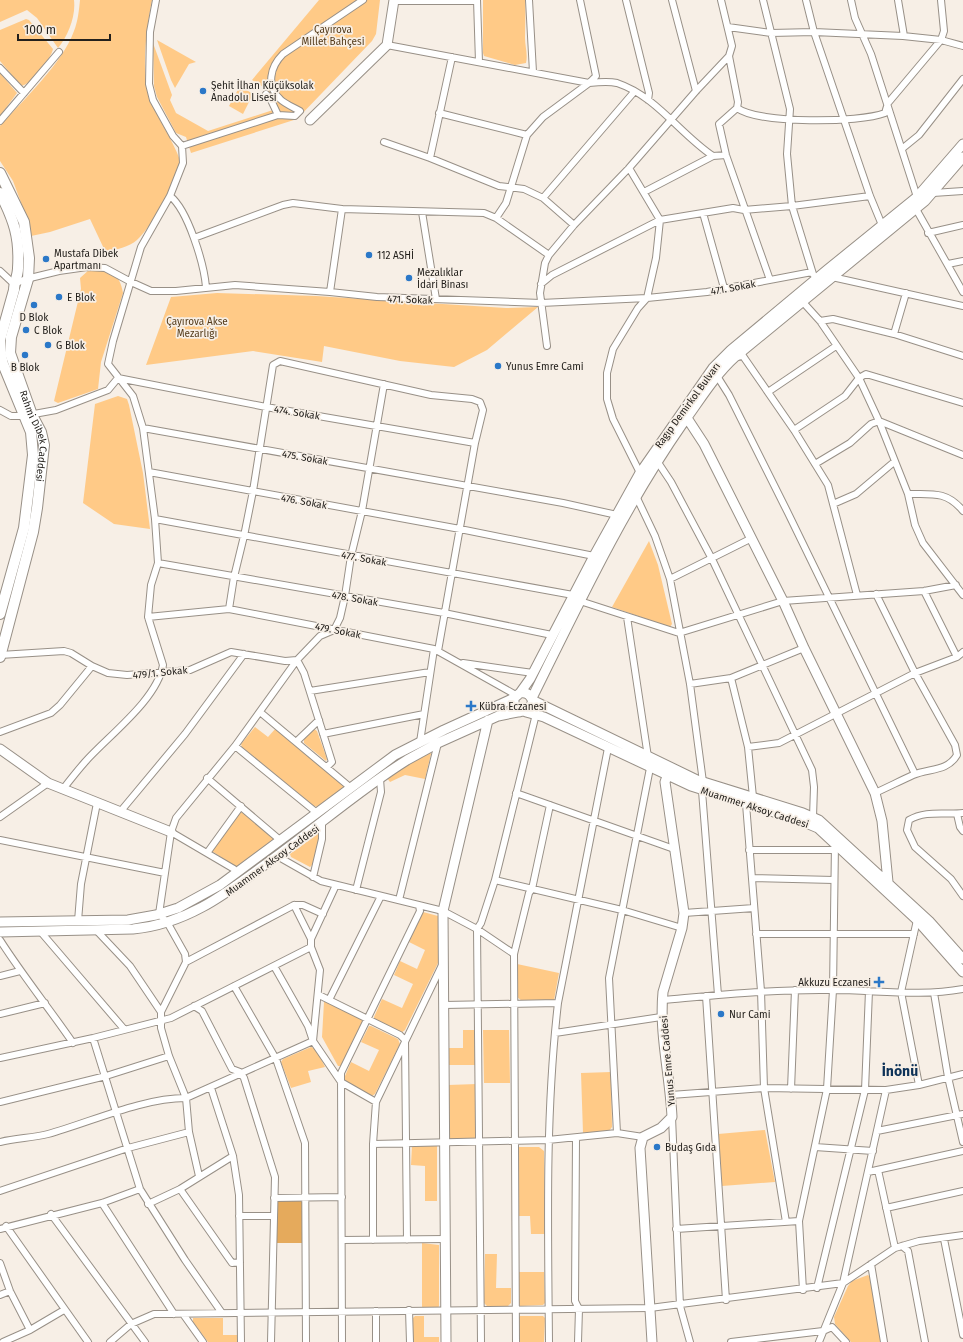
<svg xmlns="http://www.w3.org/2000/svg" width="963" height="1342" viewBox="0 0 963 1342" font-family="'Fira Sans',sans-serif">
<rect width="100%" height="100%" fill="#f7efe6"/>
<path fill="#ffca87" d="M0 0H74C76 16 68 36 58 48L37 18 27 10 0 22Z
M80 0H152C147 26 140 73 150 98 158 120 172 138 180 160 180 178 151 228 137 240 129 247 116 249 106 253L90 219 50 232 31 236 23 208 13 181 0 161V126C24 99 62 64 74 31 78 21 79 10 80 0Z
M319 0H380L376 34 372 41 297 119 191 153 186 137 176 133 157 97 154 86 153 43 172 95 170 100 176 113 208 131 273 110C277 94 264 87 252 80Z
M483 0H525C526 13 525 25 525 38 525 46 528 55 526 63L515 65 484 56 483 53Z
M26 19 29 20 53 49C51 59 31 85 21 86L0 61V30Z
M157 40 196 62 189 64 175 88 171 80Z
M0 73 17 93 0 116Z
M240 86 253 94 243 114 229 106Z
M90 269C108 269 120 272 123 293L101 362 98 389 58 403 54 401 81 289 80 278Z
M217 293 316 296 506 308 538 307 487 350 454 367 400 361 324 346 322 362 253 351 146 365 171 297Z
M118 396 127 399 129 405 143 473 150 529 114 524 83 503 95 404Z
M649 541 658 565 672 624 670 627 612 607Z
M255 727 268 737 276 728 343 783 344 787 318 807 314 806 242 747 241 744Z
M314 729 317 731 327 759 326 761 304 743V739Z
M430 751 431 754 425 779 405 775 390 782 387 778Z
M377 773 379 775 224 890 204 903 169 918 168 915 188 908 221 889Z
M240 812 244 813 275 840 239 867 234 866 212 851V848Z
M318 834 320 837 313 864 310 867 291 857 290 854Z
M423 912 438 916V963L405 1030 401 1033 374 1019V1017L382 999 402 1008 413 984 394 975 400 961 417 969 425 950 409 942Z
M517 964 559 973 554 1000 522 1001 517 997Z
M326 1001 362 1019 363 1023 342 1066H338L322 1037 324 1002Z
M369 1026H371L398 1039 400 1044 375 1094 372 1096 344 1081 345 1076 351 1062 369 1071 379 1050 361 1042Z
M463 1030H475V1065H448V1048H463Z
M483 1030H509L510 1083H484Z
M311 1047 316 1049 325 1067 308 1071 311 1082 291 1088 281 1062 283 1059Z
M611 1072 612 1127 609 1131 583 1133 581 1073Z
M477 1084 476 1137 474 1140H448V1085Z
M765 1130 775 1182 722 1186 718 1134Z
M412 1145H436L437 1146V1201H425V1166L411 1165Z
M517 1147H539L544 1151 545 1234H531L530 1216H518Z
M422 1243 439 1245V1306L438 1308H422Z
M485 1254H497L496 1288H511V1303L508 1306H487L484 1303Z
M518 1272H544L545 1303 543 1305 520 1306 518 1303Z
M868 1275 870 1277 882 1342H851L835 1324 834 1317 848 1286 852 1281Z
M415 1316H424V1337H439V1342H412V1319Z
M520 1316H543L545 1318 544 1342H518V1318Z
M193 1318H223V1335H237V1342H208L193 1322Z"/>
<path fill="#e5aa5c" d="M278 1200 301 1201 303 1203V1243H276V1203Z"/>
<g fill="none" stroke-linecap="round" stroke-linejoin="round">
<defs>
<path id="street" d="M477 0 479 62
M529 0 533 72
M626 0 649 93 648 100
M672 0 696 91
M721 0 732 46 729 56 738 102 737 108 719 124 726 155 770 280
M763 0 790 109 787 154 792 206 813 274
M806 0 814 32 870 196 882 225
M851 0 855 18 871 54 917 197
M898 0 904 36
M394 1H477
M728 27 771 33 814 32 903 36 941 40 963 46
M387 45 589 83C598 82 609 81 617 83 656 96 680 134 713 156
M0 68 24 93
M266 94 270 98 278 115
M737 108C759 124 859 123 885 113L888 103 941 40 944 31 941 0
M439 113 527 135
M0 121 59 52
M384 142 430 158 499 186 524 189 543 198 574 225
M182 146 278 115 295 116 300 111C293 107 285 104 280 99 266 86 270 67 283 54L363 0
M903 148 919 135 963 79
M430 158 452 57
M629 168 660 220 656 258 647 298 638 308 613 349 607 373V399L613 419 640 473
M644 192 713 156 726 155
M933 193 963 191
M170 196C188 210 204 264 206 287
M543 198 634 92
M916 209 963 292
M422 212 436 299
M703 213 724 288
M496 218 506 203 527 135 543 117 589 83 596 76 580 0
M928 233 963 225
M194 238 283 205 293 203 342 209 484 213 496 218 549 255
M948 264 963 261
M0 271 14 284 26 279 59 271 87 267 105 268 131 282 151 291H176L235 285 330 292 377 297 541 303 647 298 707 292 812 272
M832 277 963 306
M541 284 552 275 660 220 733 208 744 210 792 206 870 196
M330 292 342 209
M801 300 820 321 859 378 879 421 908 494 915 525 923 543 963 595
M820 321 833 319 894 334 963 356
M894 334 906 293
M547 346 540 293 545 263 549 255 574 225 629 168 696 91 729 56
M735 357 743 356 745 359 794 430 828 485 857 595
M717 376 729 395 788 513 915 774
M118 378 266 407 475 443
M768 392 836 346
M0 410 11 416H23L56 410 108 390 118 378
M143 428 563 503 617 515
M794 430 845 396 859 378 866 374 963 403
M657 461 671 482 712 559 812 770 814 787 813 817
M815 464 850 443 871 424 879 421 963 455
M149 472 460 529 594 556
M908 494C932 494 947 491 963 511
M636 496 655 536 670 579 690 684 703 782
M833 504 856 494 894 462
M155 519 573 595
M158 563 444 613 552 635
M670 579 750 539
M924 591 957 657
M580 601 679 633 783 601 924 591 956 585
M229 609 234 577 244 536 253 491 273 365 280 361 431 395 472 399 480 402 483 410 475 443 438 651
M148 617 229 609 434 649 516 695
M627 617 648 757
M334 630 340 618 345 596 351 556 362 511 384 384
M0 655 64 651 71 653 92 666 108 673 127 675 190 670 231 652 285 661 297 660 320 636 334 630
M463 663 533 673
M731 678 748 747 753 797
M690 684 731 678 804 648
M310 691 430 672
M260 712 351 788
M0 732 51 713 60 705 92 666
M323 734 424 714
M296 742 319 720
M420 742 434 649
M235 746 317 813
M748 747 779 743 915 673 957 657 963 652
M207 778 280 840
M63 789C70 780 77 771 85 762 108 736 157 700 163 665L148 617 151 585 158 563 155 519 143 428 133 396 108 364 113 341 141 247 170 196 183 163 182 146 173 136 153 100 149 84 150 32 156 0
M702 791 718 995
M516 793 674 849
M875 793C888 787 900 781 913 775 929 768 947 772 957 755L955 745 915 673 876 594
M746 804 761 991 764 1088 786 1222
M120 812 185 734 244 654
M963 813C944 815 926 810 909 820L907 830 915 847 951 879 963 896
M957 814 960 827 963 831
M0 817 48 783
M171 832 234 869 236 874
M0 840 165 873
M749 850H835
M207 853 241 806
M277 856 321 881 443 911 477 929 514 954
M313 877 322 839V823
M752 878 834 880
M495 880 622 910 682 928
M356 890 381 792 380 779
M399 900 438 743
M294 905H303L323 914
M684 913 754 908
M917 920 901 992 919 1085
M78 921 81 884 97 803
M96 930 130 966 161 1012
M40 931 124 1029
M756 934H914
M311 939 336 885
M0 940C23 976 49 1008 73 1043
M186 962 185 954 167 922 159 914 171 832 176 818 235 746 297 660 304 673 332 762 327 767
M274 966 308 1026 313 1041 341 1082 376 1102
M0 976 20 971
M234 986 276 1059 305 1143 306 1342
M934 993 948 1077 963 1142
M319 995 400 1035 405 1040 407 1240
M706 996 726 1300
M329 1000 381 896
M662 1000C719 995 775 989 832 990 876 990 920 997 963 989
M444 1005 558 1003
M194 1006 202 1011 232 1069 240 1072 244 1078 275 1177 271 1342
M0 1014 45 1003
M555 1033 661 1017
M93 1038 140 1189 185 1260 222 1313
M0 1058 93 1038 171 1018 311 947
M211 1088 233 1156 239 1195 241 1342
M791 1089 795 990
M671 1095 764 1088 886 1090 919 1085 963 1074
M0 1102 106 1076 169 1056
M672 1117 680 1306 690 1342
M877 1131 963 1114
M617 1133 609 978 650 768
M576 1138 575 1301 579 1309 578 1342
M0 1142C16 1138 33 1138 48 1134 91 1122 142 1098 186 1098L313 1041 320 970 311 947V939L294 905 186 962 161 1012V1028L169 1056 186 1098 189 1132 199 1176
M373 1144 548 1140 617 1133 643 1137
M815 1147 873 1151
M878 1170 895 1248
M868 1172 963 1151
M180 1189 232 1263 240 1262
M0 1191 128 1148 189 1132
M274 1198 342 1197
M102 1203 174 1314
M148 1204 180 1189 233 1156
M886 1208 963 1191
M51 1214 145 1342
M239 1216H274
M6 1226 88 1342
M0 1229 102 1203 140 1189
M676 1229 799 1221
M944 1239 963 1335
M342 1240 446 1239
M373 1240V1144L376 1102 442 965
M902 1246 908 1251 925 1342
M0 1263 10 1291 30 1330
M871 1264 884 1342
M817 1288 865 1090 869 991
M803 1290 799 1221 827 1089 833 990 835 843
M0 1295 10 1291
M409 1310 410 1342
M376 1311V1342
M183 1314 203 1342
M3 1342 30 1330 64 1310
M110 1342 131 1324 154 1314 650 1308 843 1283 895 1248 919 1241 963 1235
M342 1342 341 1073 420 911 419 905
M481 1342 477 929 481 923 495 880 536 714
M516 1342 514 954 529 893 532 889 550 805
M549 1342C548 1229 545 1116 558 1003L608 748
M731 1342 823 1331 832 1327 846 1342
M819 1342 843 1283 886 1090"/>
<path id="secondary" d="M310 120 387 45 394 0
M687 418 704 444 783 601 804 648 875 793 882 821 888 882
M520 693 530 679 594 556 640 473 713 368 731 350 827 270 917 197 963 144
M532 698C578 605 623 509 683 423 700 400 714 376 735 357L925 201 963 157
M532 700 697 780 803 813 819 820 929 921 963 959
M526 712 544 717 691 786 799 820 818 828 917 920 963 972
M0 749 48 783 171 832
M0 922 128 920 156 915 178 908 220 885 395 755 444 730 514 698
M0 932 133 929C188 924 228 892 270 861 316 828 359 790 407 760L438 743 498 716 528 710 533 702C531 695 527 692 520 693L514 698V707L519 712
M446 1342 443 911 488 720
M652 1342 640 1148 643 1137 661 1128 672 1117C670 1075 659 1034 663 992L682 928 684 913 665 782 670 768"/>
<g id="primary">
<path id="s1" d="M0 173 24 222 29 258 28 279 11 337 10 353 32 415 41 432 44 445 37 508 33 532 0 657"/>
<path d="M0 193C14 220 20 238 18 268 18 276 14 282 14 290L0 340V351L3 364 31 432 33 455 24 528 0 614"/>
</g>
</defs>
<use href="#street" stroke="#989087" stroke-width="8"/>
<use href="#secondary" stroke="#989087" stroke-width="11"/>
<use href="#primary" stroke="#989087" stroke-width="12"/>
<use href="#street" stroke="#fff" stroke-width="6"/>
<use href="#secondary" stroke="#fff" stroke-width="9"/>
<use href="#primary" stroke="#fff" stroke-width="10"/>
</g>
<g fill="#2b78c8" stroke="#f7efe6" stroke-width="1.5">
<circle cx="203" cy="91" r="4"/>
<circle cx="369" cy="255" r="4"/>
<circle cx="46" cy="259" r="4"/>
<circle cx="409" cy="278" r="4"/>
<circle cx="59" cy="297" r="4"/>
<circle cx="34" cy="305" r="4"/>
<circle cx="26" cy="330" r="4"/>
<circle cx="48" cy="345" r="4"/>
<circle cx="25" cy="355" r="4"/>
<circle cx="498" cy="366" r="4"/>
<path d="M469 700h4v4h4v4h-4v4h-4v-4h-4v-4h4z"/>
<path d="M877 976h4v4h4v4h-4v4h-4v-4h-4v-4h4z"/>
<circle cx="721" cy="1014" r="4"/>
<circle cx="657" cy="1147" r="4"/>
</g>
<g text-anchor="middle" stroke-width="3.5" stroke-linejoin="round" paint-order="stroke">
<g font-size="10" fill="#543b1a" stroke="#f7efe6">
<text x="333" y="33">Çayırova<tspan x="333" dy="12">Millet Bahçesi</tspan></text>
<text x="197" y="325">Çayırova Akse<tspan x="197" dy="12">Mezarlığı</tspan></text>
</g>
<g font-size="10" fill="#23201c" stroke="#f7efe6" text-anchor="start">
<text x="211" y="89">Şehit İlhan Küçüksolak<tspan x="211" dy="12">Anadolu Lisesi</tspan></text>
<text x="54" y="257">Mustafa Dibek<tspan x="54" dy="12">Apartmanı</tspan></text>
<text x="377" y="259">112 ASHİ</text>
<text x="417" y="276">Mezalıklar<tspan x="417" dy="12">İdari Binası</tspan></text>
<text x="67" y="301">E Blok</text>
<text x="34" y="321" text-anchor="middle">D Blok</text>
<text x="34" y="334">C Blok</text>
<text x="56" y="349">G Blok</text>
<text x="506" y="370">Yunus Emre Cami</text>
<text x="25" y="371" text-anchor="middle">B Blok</text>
<text x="479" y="710">Kübra Eczanesi</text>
<text x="871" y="986" text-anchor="end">Akkuzu Eczanesi</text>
<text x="729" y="1018">Nur Cami</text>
<text x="665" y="1151">Budaş Gıda</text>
</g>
<g font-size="10" fill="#23201c" stroke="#f7efe6">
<text transform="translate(733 287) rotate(-10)" y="4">471. Sokak</text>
<text transform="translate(410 299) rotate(2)" y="4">471. Sokak</text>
<text transform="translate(687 405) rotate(-54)" y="4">Ragıp Demirkol Bulvarı</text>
<text transform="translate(297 412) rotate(9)" y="4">474. Sokak</text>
<text dy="4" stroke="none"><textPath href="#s1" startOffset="276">Rahmi Dibek Caddesi</textPath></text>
<text transform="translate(305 457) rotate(10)" y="4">475. Sokak</text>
<text transform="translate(304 501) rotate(10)" y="4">476. Sokak</text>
<text transform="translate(364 558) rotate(10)" y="4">477. Sokak</text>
<text transform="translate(355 598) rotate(10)" y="4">478. Sokak</text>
<text transform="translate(338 630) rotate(11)" y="4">479. Sokak</text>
<text transform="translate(160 672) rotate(-6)" y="4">479/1. Sokak</text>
<text transform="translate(755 807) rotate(18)" y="4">Muammer Aksoy Caddesi</text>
<text transform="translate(272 860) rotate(-36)" y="4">Muammer Aksoy Caddesi</text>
<text transform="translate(667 1061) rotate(-95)" y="4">Yunus Emre Caddesi</text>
</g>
<g font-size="14" font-weight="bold" fill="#0d3258" stroke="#f7efe6">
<text x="900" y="1076">İnönü</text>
</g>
</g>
<path d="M18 34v6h92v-6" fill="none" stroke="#23201c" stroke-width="2"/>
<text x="24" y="34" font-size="12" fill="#23201c" stroke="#f7efe6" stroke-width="3" paint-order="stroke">100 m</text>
</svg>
